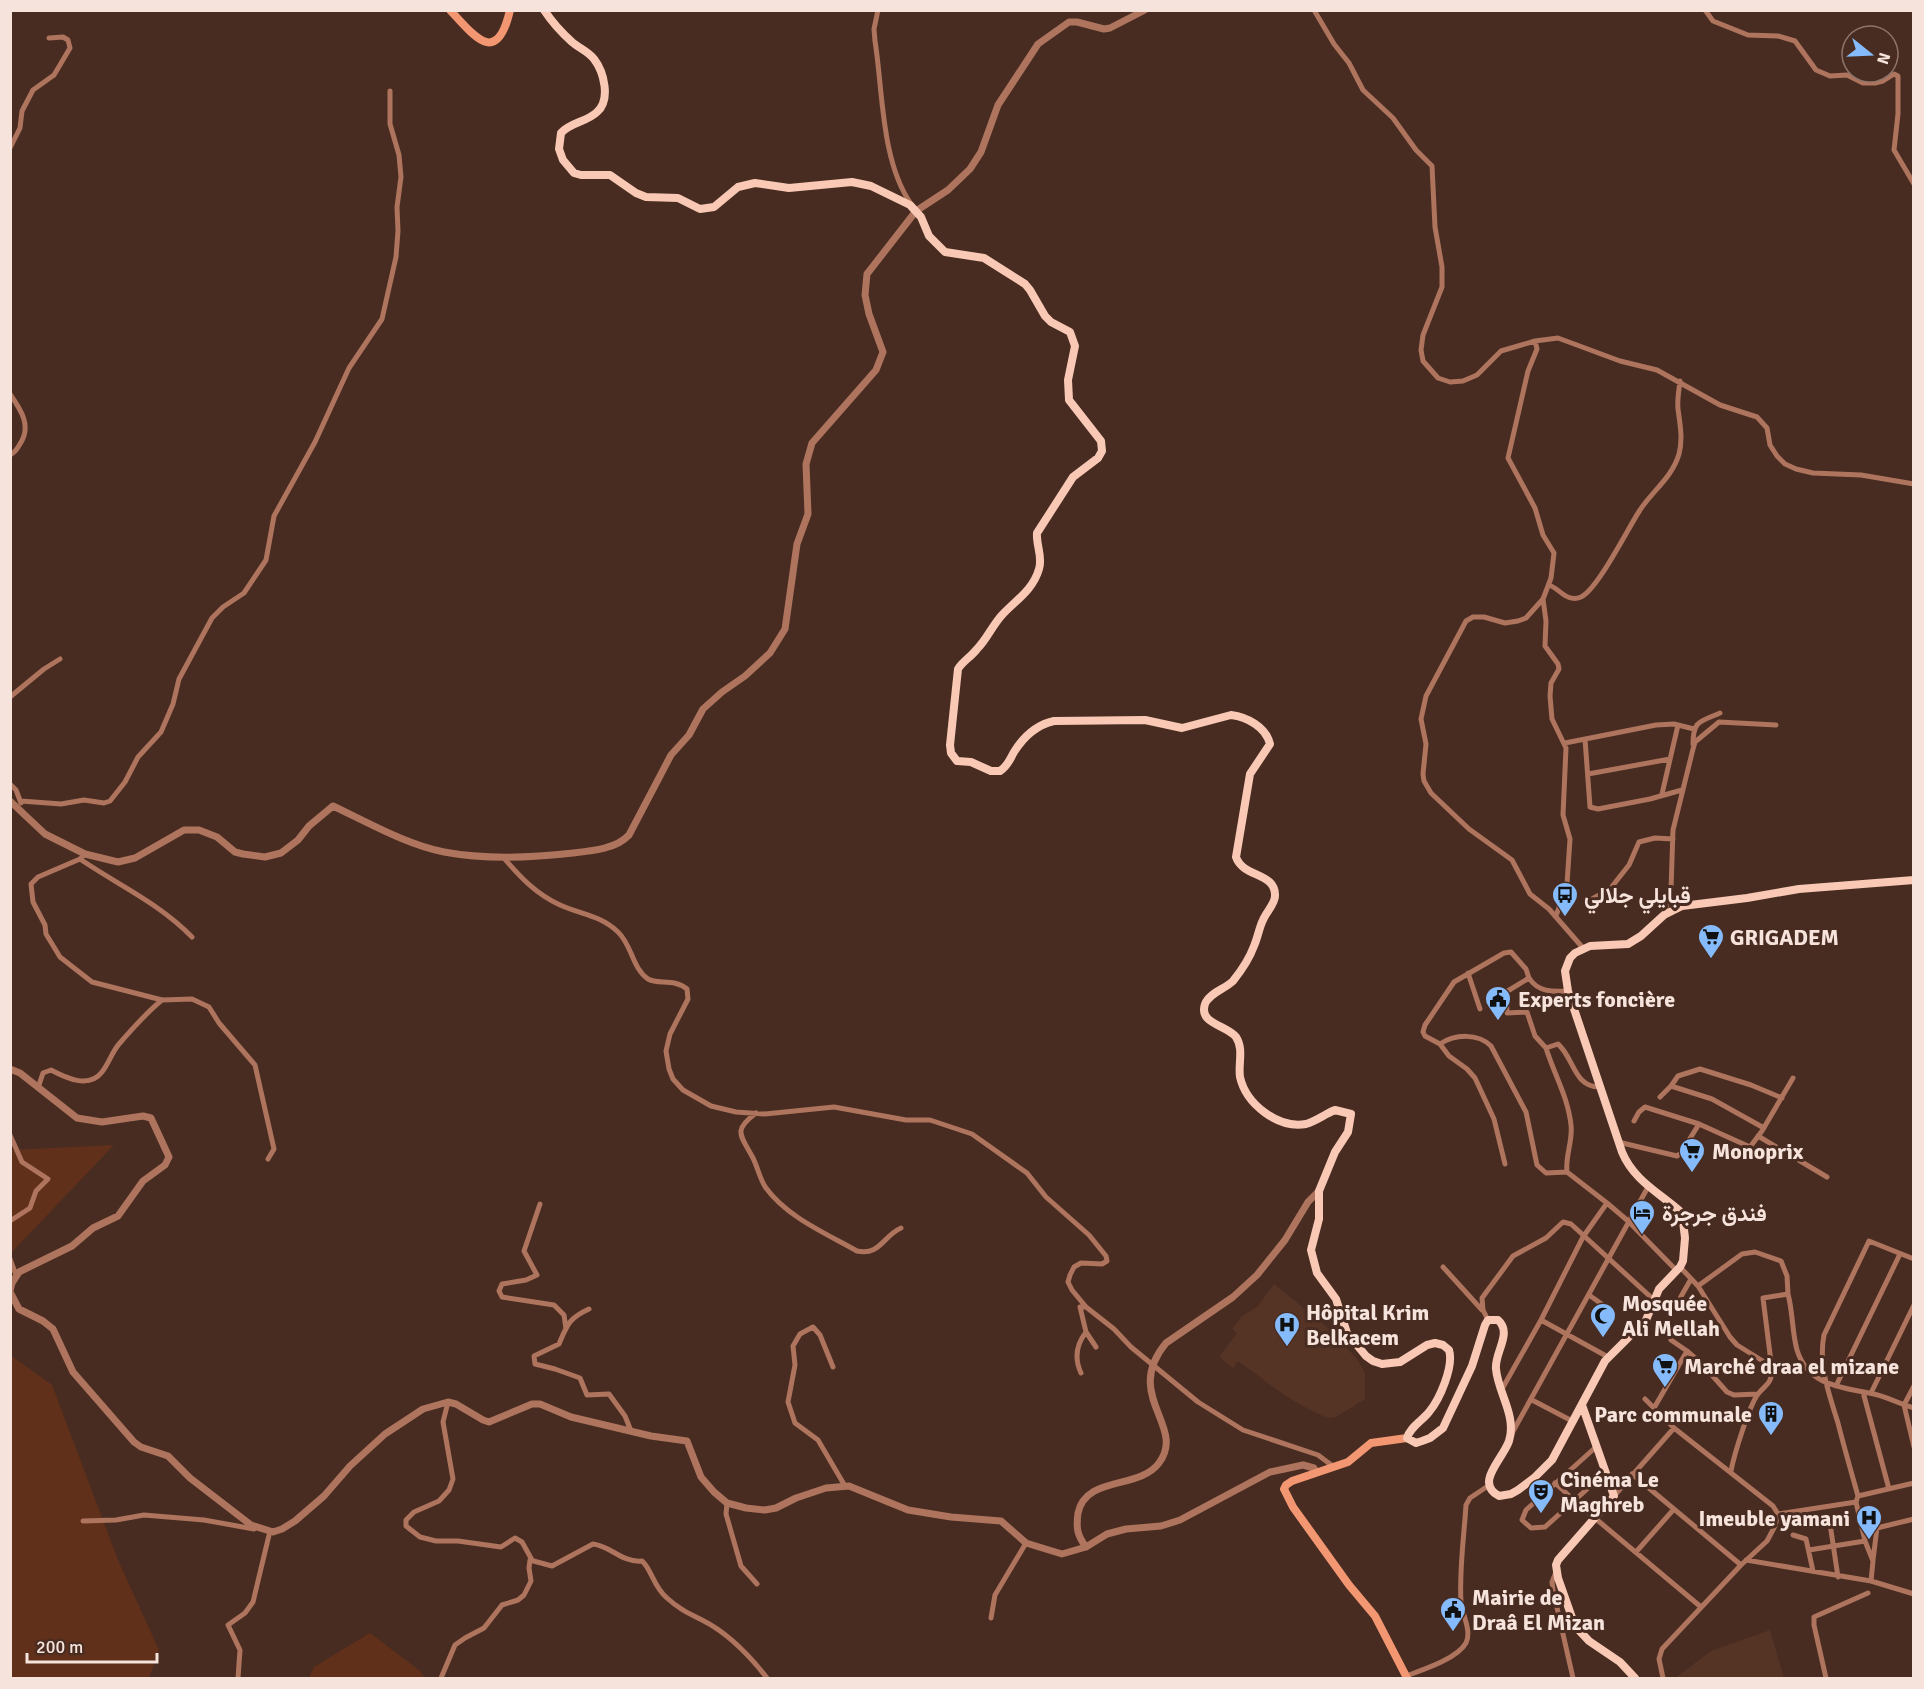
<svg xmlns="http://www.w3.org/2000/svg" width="1924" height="1689" viewBox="0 0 1924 1689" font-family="Signika,Vazirmatn,sans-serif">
<rect width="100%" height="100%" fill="#482c21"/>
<path fill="#553426" d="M1274 1284 1326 1326 1357 1359 1365 1373V1399L1336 1417 1327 1418 1299 1404 1280 1392 1238 1361 1233 1368 1219 1357 1237 1333 1232 1329 1242 1316 1257 1307Z
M1770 1630 1784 1678H1675L1711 1651Z"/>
<path fill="#61301b" d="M114 1145 11 1253V1150Z
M10 1355 52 1385 118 1560 159 1650 149 1678H11Z
M370 1633 420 1671 425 1678H309L314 1667Z"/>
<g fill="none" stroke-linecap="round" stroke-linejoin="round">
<path stroke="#ae745d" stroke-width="5" d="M878 10 874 29 875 41C883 91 881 161 911 204
M1314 10 1334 44 1349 63 1363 90 1393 118 1416 150 1432 166 1435 227 1442 267V287L1423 335 1421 350 1423 361 1438 378 1450 382 1463 381 1477 375 1501 351 1535 341 1558 338 1620 361 1657 370 1720 405 1757 417 1767 428 1770 445 1777 456 1785 464 1796 469 1813 473 1861 475 1914 484
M1705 10 1713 21 1748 35 1778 36 1795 41 1816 70 1830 76 1847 75 1863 83H1875L1883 81 1894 74 1898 76V114L1894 150 1914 184
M10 148 20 128 22 111 33 90 54 75 70 48 68 40 63 37 49 38
M1535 341 1537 349 1528 371 1508 458 1535 508 1543 535 1554 553 1551 578 1543 599 1526 618 1518 621 1505 623 1484 617H1473L1466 621 1426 696 1421 719 1426 744 1423 774 1424 781 1431 793 1469 829 1512 860 1530 894 1549 909 1583 948
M10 394C21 410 32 426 20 444 17 449 16 452 10 455
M1549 585C1560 589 1567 603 1581 597 1598 589 1628 528 1640 510 1652 491 1672 478 1679 454 1683 439 1680 424 1678 409 1677 400 1679 390 1680 381
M1543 599 1546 621 1545 646 1558 664 1559 669 1551 683 1550 696 1552 719 1566 748 1563 815 1570 839 1567 884 1556 916
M10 697 44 669 60 659
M1585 739 1590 807 1598 809 1650 799 1682 790
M1565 743 1656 725 1674 724 1694 729
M1693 744C1693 720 1700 722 1720 713
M1588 774 1670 759
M10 784 16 790 21 803
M1662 794 1678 725
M21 801 61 804 84 800 104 803 110 801 125 782 138 757 161 732 173 704 179 679 212 618 223 607 244 593 266 560 274 516 315 442 349 368 382 319 396 257 398 231 397 207 401 177 399 155 390 124V91
M85 854 80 859 38 877 31 884 33 902 45 925 46 934 60 957 92 982 162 1000 192 999 209 1007 219 1023 255 1065 274 1149 268 1159
M503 857C520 877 536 894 560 905 580 914 600 915 618 932 632 945 632 968 648 979 658 985 674 978 687 989L688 999 670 1034 666 1051 669 1069 673 1079 683 1090 711 1106 736 1112 765 1114 834 1107 906 1120H930L972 1134 1027 1173 1046 1197 1089 1235 1106 1256 1107 1261 1102 1264 1081 1263 1074 1267 1070 1275 1068 1282 1072 1290 1086 1307 1114 1329 1131 1347 1198 1402 1243 1430 1318 1455 1334 1467
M80 859C118 885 159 903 192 937
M1592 899 1610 889 1629 865 1639 842 1655 838 1673 839
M1664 915 1671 889 1673 830 1693 749 1695 742 1719 722 1776 725
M1468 973 1480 1009
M1529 978 1526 969 1511 952 1504 953 1454 982 1425 1025 1423 1032 1425 1036 1440 1044C1455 1034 1478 1033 1491 1046L1526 1112 1537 1165 1546 1173 1567 1172
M1440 1044 1449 1056 1467 1069 1475 1078 1494 1119 1505 1164
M1546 1048 1535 1036 1527 1012 1507 1013 1506 992 1529 978C1538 992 1552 992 1568 991
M1599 1087C1574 1087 1574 1058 1558 1044L1546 1048C1554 1074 1568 1097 1571 1125 1573 1141 1565 1156 1567 1172L1607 1203
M38 1088 43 1073 51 1070C66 1078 89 1089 102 1072 109 1063 112 1052 119 1044 132 1029 147 1012 162 1000
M1660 1097 1671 1086
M756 1113C732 1131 741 1135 753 1158 758 1168 760 1180 766 1188 787 1217 827 1234 857 1251 880 1256 883 1236 901 1228
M1634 1121 1639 1112 1645 1107 1699 1124
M1764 1128 1712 1099 1671 1086 1678 1076 1700 1069 1751 1085 1782 1098
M10 1135 22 1162 48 1179 36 1191 30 1208 10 1221
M1758 1136 1827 1177
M1618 1142 1677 1156 1681 1153 1699 1124 1750 1147 1762 1131 1793 1078
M540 1204 524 1251 537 1275 526 1280 502 1284 499 1291 502 1297 554 1305 564 1315 566 1329
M10 1259 16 1275
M1443 1267 1482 1310
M1680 1267 1698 1286 1730 1337 1737 1345 1766 1363 1771 1369
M1698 1286 1742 1254 1755 1252 1781 1261 1787 1276 1788 1294
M1589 1295 1610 1310
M589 1309C569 1318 567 1325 559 1344L534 1356 535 1364 555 1369 580 1378 587 1395 609 1394 625 1416 631 1431
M1488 1320 1483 1310 1482 1298 1513 1256 1546 1238 1563 1222 1571 1224 1654 1300 1675 1307 1691 1279
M1541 1320 1608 1357
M1086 1332 1096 1347
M1671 1340 1687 1351
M833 1367 820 1335 813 1327 800 1334 793 1346 795 1365 788 1402 795 1423 818 1440 845 1486
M1081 1373C1074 1358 1076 1345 1086 1332L1080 1307H1086
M1836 1386 1900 1254
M1914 1386 1904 1405 1914 1447
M1502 1389 1541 1320 1583 1237 1607 1203 1628 1221 1677 1271
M1863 1392 1889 1489
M1871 1393 1914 1305
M1645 1399 1674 1428
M1532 1400 1574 1422
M448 1402 443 1422 453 1479 449 1490 439 1501 414 1512 406 1520V1526L420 1537 436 1541H458L501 1547 515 1538 522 1542 532 1560
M1654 1408 1687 1351 1702 1364 1727 1392 1734 1395 1758 1394
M1511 1435 1648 1187
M1597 1446 1526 1510 1522 1520 1531 1528 1545 1527 1606 1472
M1731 1471C1734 1455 1749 1406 1758 1394 1766 1384 1771 1385 1772 1370L1763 1298 1788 1294C1793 1313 1792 1332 1797 1350 1808 1385 1839 1387 1869 1393 1884 1395 1899 1404 1914 1408
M1632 1474 1741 1565
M1555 1483 1593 1517
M1614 1496 1674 1428 1773 1506 1778 1514 1775 1526 1767 1541 1741 1565 1662 1649 1659 1659 1663 1678
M1858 1496 1914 1483
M727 1503 726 1514 741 1566 757 1584
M1778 1514 1856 1502
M1596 1519 1701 1607
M83 1521 116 1520 144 1515 204 1520 254 1529
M1830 1524 1838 1577
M1793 1535 1806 1539 1813 1571
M1809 1550 1865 1541
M1636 1552 1674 1509
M1746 1560 1871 1581 1914 1594
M1873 1560 1877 1528 1914 1519
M1556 1572 1552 1582 1553 1590 1573 1678
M1871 1581 1873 1561 1865 1541 1856 1502 1858 1496C1851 1471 1844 1447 1838 1423 1829 1394 1818 1365 1824 1335L1869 1241 1914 1259
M991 1618 995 1595 1026 1543
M1406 1676C1422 1670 1457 1659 1466 1643 1472 1631 1462 1614 1461 1602 1459 1570 1464 1537 1466 1505L1470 1498 1488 1486
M238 1678 240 1650 228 1625 245 1613 253 1602 270 1531
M441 1678 455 1645 465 1638 484 1628 502 1605 518 1600 524 1595 531 1581 529 1568 530 1560 552 1566 593 1544C611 1546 622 1563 642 1561 651 1568 654 1588 667 1598 679 1609 688 1613 702 1620 728 1633 750 1656 767 1678
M1826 1678 1814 1625V1617L1868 1593"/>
<path stroke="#ae745d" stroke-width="7" d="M10 801 45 834 85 854 118 862 135 858 184 830H199L217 837 235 852 243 854 265 857 281 853 298 840 309 826 333 806C367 822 407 845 444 852 487 860 530 858 573 853 592 851 616 849 629 835L671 755 689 735 703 709 722 692 745 676 770 653 785 629 797 544 808 514 806 464 812 443 876 370 883 352 869 314 865 295 867 274 916 211 948 190 970 169 981 152 998 105 1038 44 1069 22H1077L1104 29 1110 28 1145 10
M10 1069 20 1073 77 1118 102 1122 143 1116 151 1118 169 1157 165 1165 143 1181 118 1216 93 1228 72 1246 19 1272 12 1283 10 1291
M10 1292 19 1309 43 1321 53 1329 73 1372 134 1442 141 1447 168 1456 190 1478 251 1525 273 1532 282 1529 295 1521 324 1496 350 1466 385 1434 423 1409 448 1402 456 1404 483 1420 489 1422 532 1404H540L571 1417 651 1436 687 1441 701 1477 714 1492 727 1503 746 1508 765 1510 776 1508 796 1498 826 1488 849 1486 908 1510 951 1517 1001 1521 1026 1543 1062 1554 1086 1547 1107 1534 1126 1529 1161 1526 1180 1520 1270 1472 1303 1465 1314 1468 1316 1472
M1086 1547C1077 1535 1076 1528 1078 1513 1086 1475 1139 1490 1159 1463 1187 1426 1122 1396 1166 1343L1233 1297 1257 1275 1285 1240 1308 1202 1319 1191"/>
<path stroke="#f39772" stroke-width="8" d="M450 10C475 37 497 67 510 10
M1407 1438 1371 1443 1348 1462 1292 1481 1286 1485 1284 1489 1293 1507 1349 1585 1375 1616 1407 1678"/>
<path stroke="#f9c9b5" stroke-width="8" d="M544 10C552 22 562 33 572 42 579 48 589 52 594 59 604 72 611 100 597 112 587 122 571 122 561 133L559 149 563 160 574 173 581 175H610L636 193 646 197 678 198 700 209 714 207 738 187 755 183 789 188 852 182 871 186 910 205 921 217 929 236 945 252 984 258 1025 284 1030 290 1045 316 1051 322 1070 332 1075 346 1068 380 1069 400 1101 441 1102 451 1098 458 1073 477 1037 533C1036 545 1043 557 1039 569 1033 590 1016 600 1002 615 992 626 987 639 977 649 971 657 963 661 958 669L950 745 951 753 957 761 971 762 991 771H1000C1008 766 1010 759 1014 752 1024 736 1036 725 1054 721L1145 720 1182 728 1231 715C1247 717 1266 727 1270 744L1250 774 1236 857C1243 878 1276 872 1275 896 1275 904 1266 912 1263 920 1259 928 1258 937 1254 946 1250 957 1241 971 1233 981 1225 989 1209 993 1205 1004 1198 1024 1227 1025 1236 1037 1244 1049 1238 1064 1240 1077 1246 1104 1278 1129 1306 1124 1316 1121 1325 1114 1335 1110L1351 1114 1348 1132 1335 1152 1319 1191V1219L1311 1250 1317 1273 1336 1299 1347 1333 1366 1356 1373 1361 1382 1364 1400 1362 1427 1345 1435 1343 1443 1345 1449 1350C1454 1366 1440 1399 1429 1412 1422 1421 1410 1427 1407 1438L1416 1443 1422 1441 1430 1438 1443 1428 1472 1366 1485 1325 1488 1320H1498C1513 1333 1494 1353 1496 1369 1498 1393 1517 1416 1509 1441 1503 1459 1474 1483 1499 1496L1511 1494 1518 1490 1534 1478 1552 1460 1605 1361 1646 1320 1659 1289 1680 1267 1683 1261 1685 1238 1682 1213C1660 1193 1634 1181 1622 1152L1568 991 1565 971 1570 958 1575 953 1590 946 1628 944 1641 936 1664 915 1682 906 1747 898 1799 889 1914 880
M1582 1405 1614 1496 1558 1560 1556 1565 1558 1578 1575 1626 1589 1641 1620 1662 1635 1678"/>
</g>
<defs>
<symbol id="bus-pin" viewBox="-11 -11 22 30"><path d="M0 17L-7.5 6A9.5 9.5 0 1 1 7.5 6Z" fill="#85bbfb" stroke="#482c21"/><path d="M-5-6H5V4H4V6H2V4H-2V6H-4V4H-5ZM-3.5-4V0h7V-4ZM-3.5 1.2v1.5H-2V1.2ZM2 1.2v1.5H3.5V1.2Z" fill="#111"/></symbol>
<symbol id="supermarket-pin" viewBox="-11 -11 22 30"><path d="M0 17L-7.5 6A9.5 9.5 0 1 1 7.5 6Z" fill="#85bbfb" stroke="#482c21"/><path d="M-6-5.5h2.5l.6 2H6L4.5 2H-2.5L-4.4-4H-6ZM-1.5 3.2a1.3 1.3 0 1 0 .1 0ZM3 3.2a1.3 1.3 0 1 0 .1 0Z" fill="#111"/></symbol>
<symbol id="civic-pin" viewBox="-11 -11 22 30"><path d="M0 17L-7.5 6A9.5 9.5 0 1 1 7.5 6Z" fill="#85bbfb" stroke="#482c21"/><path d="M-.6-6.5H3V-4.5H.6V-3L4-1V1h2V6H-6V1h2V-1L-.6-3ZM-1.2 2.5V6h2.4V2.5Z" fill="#111"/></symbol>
<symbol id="hotel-pin" viewBox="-11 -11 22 30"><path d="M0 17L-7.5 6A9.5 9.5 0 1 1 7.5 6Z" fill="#85bbfb" stroke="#482c21"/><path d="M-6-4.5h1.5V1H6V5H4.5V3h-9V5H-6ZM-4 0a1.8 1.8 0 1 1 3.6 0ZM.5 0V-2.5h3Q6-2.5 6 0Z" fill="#111"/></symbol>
<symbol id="mosque-pin" viewBox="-11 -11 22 30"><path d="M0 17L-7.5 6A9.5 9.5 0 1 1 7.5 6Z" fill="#85bbfb" stroke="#482c21"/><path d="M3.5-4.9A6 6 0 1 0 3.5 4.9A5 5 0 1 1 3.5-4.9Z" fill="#111"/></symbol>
<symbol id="hospital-pin" viewBox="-11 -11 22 30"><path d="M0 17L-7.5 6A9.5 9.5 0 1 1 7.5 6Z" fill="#85bbfb" stroke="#482c21"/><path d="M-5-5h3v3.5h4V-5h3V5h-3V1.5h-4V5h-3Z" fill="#111"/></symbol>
<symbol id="building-pin" viewBox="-11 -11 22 30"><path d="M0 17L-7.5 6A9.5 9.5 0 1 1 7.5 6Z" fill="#85bbfb" stroke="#482c21"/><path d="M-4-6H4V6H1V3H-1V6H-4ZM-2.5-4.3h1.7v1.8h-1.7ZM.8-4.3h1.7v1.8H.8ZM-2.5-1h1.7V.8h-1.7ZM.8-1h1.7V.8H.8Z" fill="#111"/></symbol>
<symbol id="theatre-pin" viewBox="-11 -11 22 30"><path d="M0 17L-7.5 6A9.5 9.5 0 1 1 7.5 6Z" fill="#85bbfb" stroke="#482c21"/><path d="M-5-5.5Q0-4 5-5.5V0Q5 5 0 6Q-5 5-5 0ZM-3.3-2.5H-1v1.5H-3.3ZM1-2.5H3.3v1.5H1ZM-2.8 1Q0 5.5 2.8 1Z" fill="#111"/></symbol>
</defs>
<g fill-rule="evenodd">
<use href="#bus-pin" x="1550" y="880" width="30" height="40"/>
<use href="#supermarket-pin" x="1696" y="922" width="30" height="40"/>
<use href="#civic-pin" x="1483" y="984" width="30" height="40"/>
<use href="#supermarket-pin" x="1677" y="1136" width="30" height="40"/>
<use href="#hotel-pin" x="1627" y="1198" width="30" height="40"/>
<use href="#mosque-pin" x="1588" y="1301" width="30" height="40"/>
<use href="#hospital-pin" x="1272" y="1310" width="30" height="40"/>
<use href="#supermarket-pin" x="1650" y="1351" width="30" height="40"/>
<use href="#building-pin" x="1756" y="1399" width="30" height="40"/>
<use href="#theatre-pin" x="1526" y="1477" width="30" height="40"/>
<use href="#hospital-pin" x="1854" y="1503" width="30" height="40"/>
<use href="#civic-pin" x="1438" y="1595" width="30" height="40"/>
</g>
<g text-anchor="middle" stroke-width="6" stroke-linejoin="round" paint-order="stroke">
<g font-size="22" font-weight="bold" fill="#f6e3dc" stroke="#482c21" text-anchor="start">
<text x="1584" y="903">قبايلي جلالي</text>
<text x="1730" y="945">GRIGADEM</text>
<text x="1518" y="1007">Experts foncière</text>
<text x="1712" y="1159">Monoprix</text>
<text x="1662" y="1221">فندق جرجرة</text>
<text x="1622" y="1311">Mosquée<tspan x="1622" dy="25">Ali Mellah</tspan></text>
<text x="1306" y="1320">Hôpital Krim<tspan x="1306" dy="25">Belkacem</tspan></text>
<text x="1684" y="1374">Marché draa el mizane</text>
<text x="1752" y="1422" text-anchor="end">Parc communale</text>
<text x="1560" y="1487">Cinéma Le<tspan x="1560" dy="25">Maghreb</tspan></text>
<text x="1850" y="1526" text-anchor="end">Imeuble yamani</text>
<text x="1472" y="1605">Mairie de<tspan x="1472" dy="25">Draâ El Mizan</tspan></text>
</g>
</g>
<rect width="1924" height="1689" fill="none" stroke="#f6e3dc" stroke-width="24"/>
<g transform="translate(1870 54) rotate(108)"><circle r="28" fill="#482c21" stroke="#8e756c" stroke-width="1.5"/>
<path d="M0-4.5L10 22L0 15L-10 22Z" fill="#85bbfb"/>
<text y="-9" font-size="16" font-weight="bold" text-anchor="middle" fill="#f6e3dc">N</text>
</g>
<path d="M27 1653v9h130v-9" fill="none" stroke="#f6e3dc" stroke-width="3"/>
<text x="36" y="1653" font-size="18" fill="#f6e3dc" stroke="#482c21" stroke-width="4.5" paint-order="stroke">200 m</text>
</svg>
